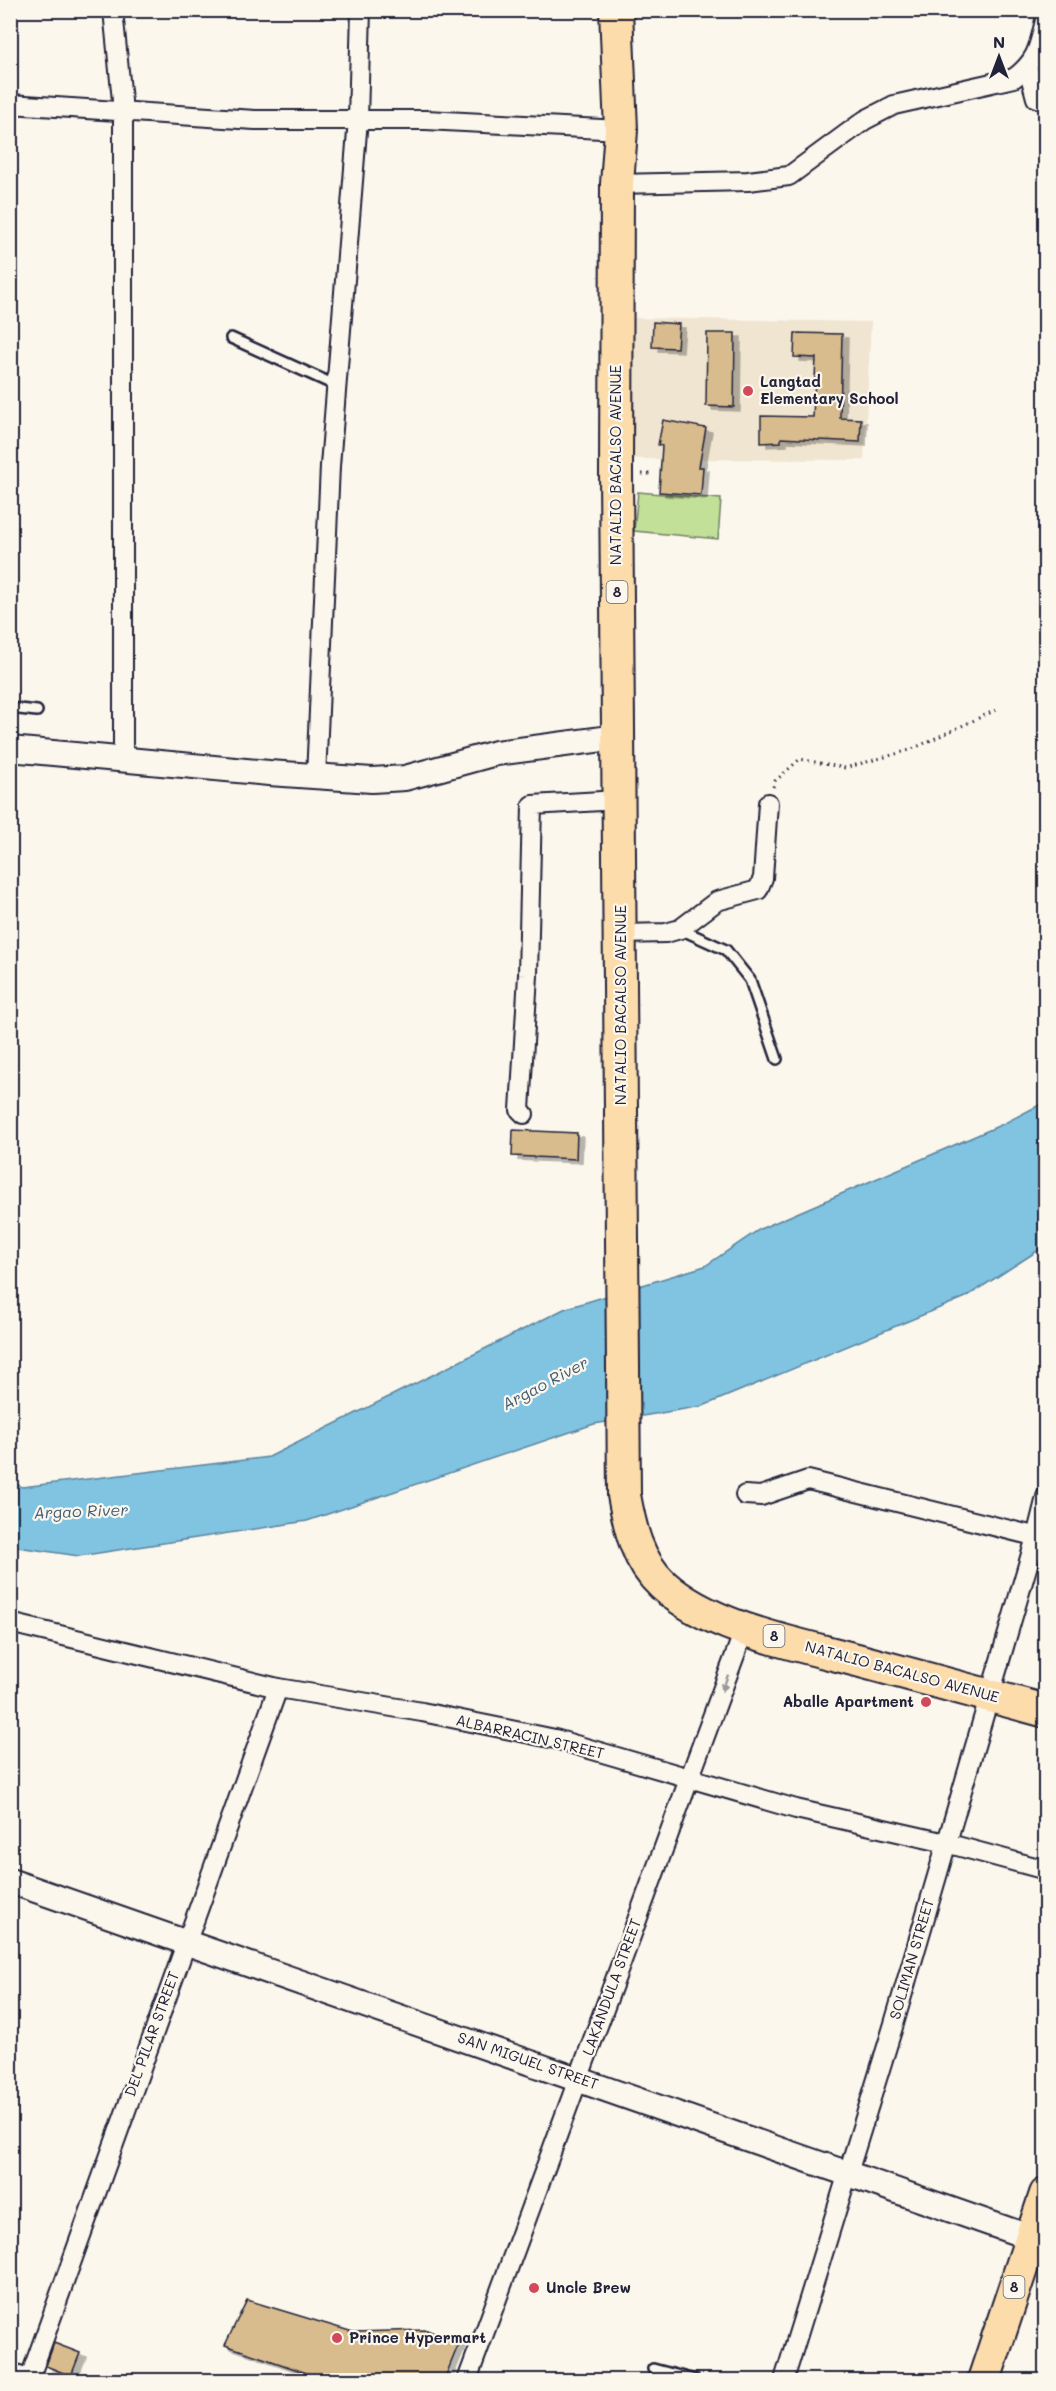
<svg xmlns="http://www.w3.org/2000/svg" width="1056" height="2391" viewBox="0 0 1056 2391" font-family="Mali,sans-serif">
<defs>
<filter id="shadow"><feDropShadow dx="6" dy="4" stdDeviation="0" flood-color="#0004"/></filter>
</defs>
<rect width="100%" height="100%" fill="#fbf7ec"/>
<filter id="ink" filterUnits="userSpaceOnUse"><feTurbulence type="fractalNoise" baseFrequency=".0167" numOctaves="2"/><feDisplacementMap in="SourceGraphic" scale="12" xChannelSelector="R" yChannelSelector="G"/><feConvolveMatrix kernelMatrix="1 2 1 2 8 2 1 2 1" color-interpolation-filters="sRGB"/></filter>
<g filter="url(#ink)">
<path fill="#f0e5d0" d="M630 318 871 322 864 460 627 459Z"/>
<path fill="#c3e098" stroke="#72816a" stroke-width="1.5" d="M638 492 721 499 718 539 634 531Z"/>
<path fill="#80c4e1" stroke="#5a839f" stroke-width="1.5" d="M1045 1102V1246L966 1297 703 1406 594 1424 307 1521 79 1556 11 1546 10 1480 22 1487 269 1457 564 1309 705 1266 760 1229 1003 1124Z"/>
<path fill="#d8bc8d" stroke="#22223b" stroke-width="1.5" filter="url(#shadow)" d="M653 322 679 324 677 348 652 347Z
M707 333H735L734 407 706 406Z
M795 333 842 334 840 418 861 419 860 442 781 438V442L761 443V416L813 417 816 358 794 357Z
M663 420 706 428 699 467H703L701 495 659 492 662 446 658 445Z
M513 1130 577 1133 576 1159 512 1156Z
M247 2300 353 2332 427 2330 459 2343 444 2380H327L225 2345Z
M54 2343 80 2353 71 2376 46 2366Z"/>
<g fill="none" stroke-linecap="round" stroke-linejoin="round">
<defs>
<path id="lane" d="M231 338 337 386
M10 708 37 711
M680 929 726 950 750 980 777 1059
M653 2369 695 2380"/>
<path id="street" d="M113 10 123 111V759
M1028 68 1036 98 1046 101
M10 104 255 120H426L621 130
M617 184 748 181 789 176 865 120 894 105 1014 78C1039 59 1039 45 1046 16
M316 777 330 466 358 119 361 10
M621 934 666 933 680 929 717 901 758 890 763 878 768 803
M524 1114 520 1110 528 975 532 805 619 800
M745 1495 761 1496 808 1480 1046 1539
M10 1623 278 1688 422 1712 555 1739 796 1809 946 1843 1046 1870
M29 2380 278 1688
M467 2380 745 1628
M784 2380 893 2027 1036 1537 1046 1497"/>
<path id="secondary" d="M10 749 269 773 372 780 405 778 496 753 618 737
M10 1881 1046 2243
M10 2375 24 2380"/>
<path id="highway" d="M616 10 621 130 617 184 616 473 624 1495C630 1528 637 1561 663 1585 710 1628 796 1644 857 1660 920 1677 983 1694 1046 1711
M984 2380 1046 2194"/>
</defs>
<use href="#lane" stroke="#22223b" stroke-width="14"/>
<use href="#street" stroke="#22223b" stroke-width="22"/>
<use href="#secondary" stroke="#22223b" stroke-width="28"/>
<use href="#highway" stroke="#22223b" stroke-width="36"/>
<path stroke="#22223b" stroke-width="3" stroke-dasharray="1.5 4.5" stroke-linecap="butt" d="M642 474H653
M773 787 775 781 800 759 845 768 910 750 996 710"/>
<use href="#lane" stroke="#fbf7ec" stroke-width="9"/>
<use href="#street" stroke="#fbf7ec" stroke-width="18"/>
<use href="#secondary" stroke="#fbf7ec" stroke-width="24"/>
<use href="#highway" stroke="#fcdcab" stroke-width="32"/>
</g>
<defs><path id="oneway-solid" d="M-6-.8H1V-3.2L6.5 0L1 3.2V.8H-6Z" transform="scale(1.5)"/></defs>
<use fill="#99979c" href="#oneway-solid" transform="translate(725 1683) rotate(110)"/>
</g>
<g fill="#d1495b" stroke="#fbf7ec" stroke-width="2">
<circle cx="748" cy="391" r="6"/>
<circle cx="926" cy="1702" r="6"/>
<circle cx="534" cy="2288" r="6"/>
<circle cx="337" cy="2338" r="6"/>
</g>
<g text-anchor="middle" stroke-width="4.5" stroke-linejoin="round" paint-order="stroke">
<g fill="#fbf7ec" stroke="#636270" stroke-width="1.5">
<rect x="606.5" y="581" width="21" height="22" rx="4.5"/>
<rect x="763.5" y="1625" width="21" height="22" rx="4.5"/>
<rect x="1003.5" y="2276" width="21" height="22" rx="4.5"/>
</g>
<g font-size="14" font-weight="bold" fill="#22223b">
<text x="617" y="597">8</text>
<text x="774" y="1641">8</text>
<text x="1014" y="2292">8</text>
</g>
<g font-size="15" font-weight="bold" fill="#22223b" stroke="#fbf7ec" text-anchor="start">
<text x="760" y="387">Langtad<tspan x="760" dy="17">Elementary School</tspan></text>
<text x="914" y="1707" text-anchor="end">Aballe Apartment</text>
<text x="546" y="2293">Uncle Brew</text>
<text x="349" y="2343">Prince Hypermart</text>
</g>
<g font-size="15" fill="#22223b" stroke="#fbf7ec">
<text transform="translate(616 465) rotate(-90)" y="5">NATALIO BACALSO AVENUE</text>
<text transform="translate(621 1005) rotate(-90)" y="5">NATALIO BACALSO AVENUE</text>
<text transform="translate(902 1672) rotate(15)" y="5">NATALIO BACALSO AVENUE</text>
<text transform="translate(530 1737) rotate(13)" y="5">ALBARRACIN STREET</text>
<text transform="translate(912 1959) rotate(-74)" y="5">SOLIMAN STREET</text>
<text transform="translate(612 1987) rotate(-70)" y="5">LAKANDULA STREET</text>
<text transform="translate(152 2034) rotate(-70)" y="5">DEL PILAR STREET</text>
<text transform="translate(528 2061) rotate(19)" y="5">SAN MIGUEL STREET</text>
</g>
<g font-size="16" font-style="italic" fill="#435b75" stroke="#fbf7ec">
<text transform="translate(545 1383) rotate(-28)" y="6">Argao River</text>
<text transform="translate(81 1511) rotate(-2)" y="6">Argao River</text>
</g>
</g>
<rect width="1056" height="2391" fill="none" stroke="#fbf7ec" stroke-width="36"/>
<rect x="18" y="18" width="1020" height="2355" fill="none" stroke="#22223b" stroke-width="2" filter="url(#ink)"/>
<g transform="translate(999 57)" stroke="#fbf7ec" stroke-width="4.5" paint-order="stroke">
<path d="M0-4.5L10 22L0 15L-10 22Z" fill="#22223b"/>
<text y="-9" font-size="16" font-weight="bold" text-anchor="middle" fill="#22223b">N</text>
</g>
</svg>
